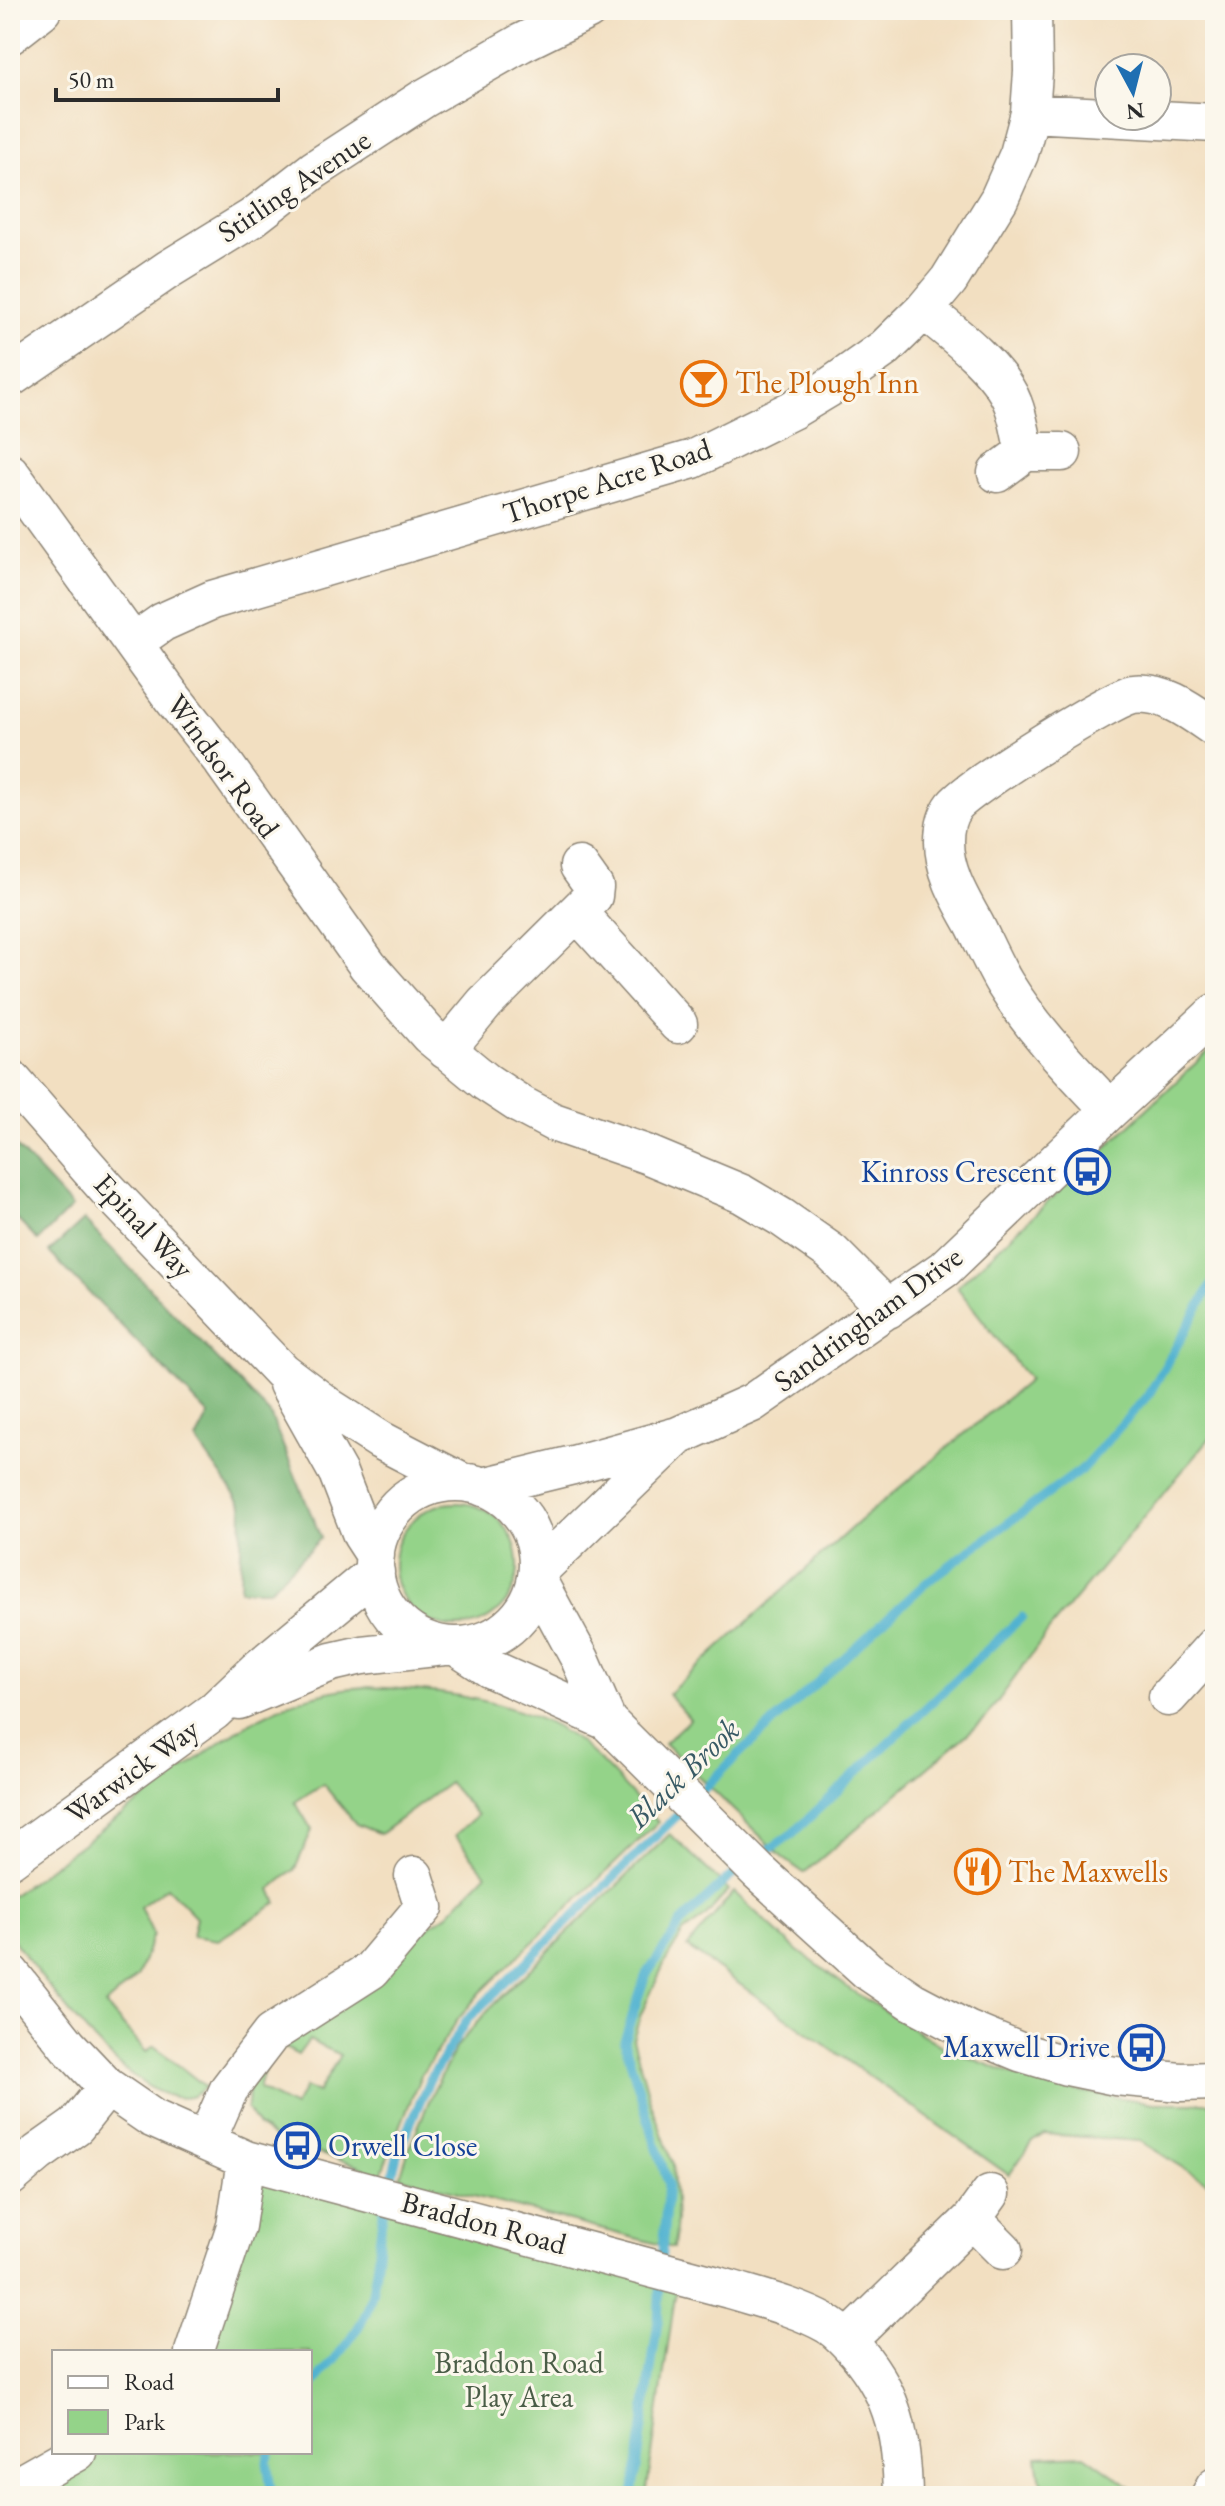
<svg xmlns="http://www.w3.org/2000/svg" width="1225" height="2506" viewBox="0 0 1225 2506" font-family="'EB Garamond',serif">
<rect width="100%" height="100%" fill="#fbf7ec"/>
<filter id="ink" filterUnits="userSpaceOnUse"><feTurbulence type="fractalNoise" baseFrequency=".0125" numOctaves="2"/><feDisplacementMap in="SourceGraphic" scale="16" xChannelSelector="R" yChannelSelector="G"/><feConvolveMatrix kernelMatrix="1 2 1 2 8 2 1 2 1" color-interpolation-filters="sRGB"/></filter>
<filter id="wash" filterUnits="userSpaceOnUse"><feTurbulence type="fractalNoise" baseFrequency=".006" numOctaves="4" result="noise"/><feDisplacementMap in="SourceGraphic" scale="32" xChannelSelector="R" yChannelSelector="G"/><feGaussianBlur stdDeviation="1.8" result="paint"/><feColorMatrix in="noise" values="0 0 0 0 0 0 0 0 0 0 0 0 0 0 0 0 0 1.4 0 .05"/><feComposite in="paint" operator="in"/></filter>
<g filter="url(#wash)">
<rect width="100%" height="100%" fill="#f2dfc1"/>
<path fill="#94d389" stroke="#607f5a" stroke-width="2" d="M1215 1045V1432L1050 1629 985 1719 804 1873 783 1858 664 1743 690 1719 668 1694 858 1522 1029 1380 957 1287Z
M394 1565a62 62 0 1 1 124 0a62 62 0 1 1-124 0Z
M365 1687C430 1689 509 1698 566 1733 596 1751 632 1796 658 1822L480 1993 459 2018 421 2075 381 2174 278 2140 258 2126 247 2109 248 2087 267 2059 259 2089 294 2107 305 2087 318 2093 340 2055 309 2040 298 2055 285 2048 293 2034 432 1924 446 1916 486 1874 455 1835 477 1815 449 1783 380 1834 356 1824 323 1784 295 1802 312 1830 295 1869 271 1889 277 1903 218 1940 192 1936 196 1917 167 1887 140 1907 153 1934 138 1976 105 2005 146 2052 154 2046 206 2087C202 2090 195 2096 190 2097 133 2108 45 1981 14 1941L10 1933V1897L222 1741C266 1710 310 1690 365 1687Z
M670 1834 729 1890 705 1917 683 1933 664 1964 641 2014 633 2039 650 2100 673 2164 676 2220 673 2248 400 2177 408 2151 434 2089 457 2046 488 2010Z
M734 1892 792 1946 851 1990 945 2048 1022 2078 1078 2091 1154 2103H1215V2187L1140 2141 1044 2134 1032 2142 1009 2175 687 1947Z
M246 2160 678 2276 646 2496H10L77 2452H310V2352H194Z
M1085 2455 1143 2496H1043L1037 2457Z"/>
<path fill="#77b575" stroke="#517050" stroke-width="2" d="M10 1140 72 1207 38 1241 10 1212Z
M84 1220 270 1414 321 1538 269 1590H240L242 1505 196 1440 209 1415 49 1252Z"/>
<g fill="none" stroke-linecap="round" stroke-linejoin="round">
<path stroke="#51b2d0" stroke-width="9" d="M696 1797 739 1754 928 1581 1081 1470 1149 1394 1215 1279
M756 1859 793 1833 1022 1617
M389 2189 398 2152 430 2079 467 2020 683 1810
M661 2263 668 2184 624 2041 645 1977 682 1922 727 1879 744 1868
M310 2388C327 2368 360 2332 368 2308 379 2274 377 2238 385 2204
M270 2452 267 2462 272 2496
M633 2496 658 2321 660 2278"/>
</g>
</g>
<g filter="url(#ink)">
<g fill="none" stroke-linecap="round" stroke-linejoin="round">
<defs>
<path id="minor" d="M10 35 42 10
M1030 113 1215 123
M924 310C953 333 1000 369 1013 404 1019 419 1021 437 1025 452
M10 378 169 269 252 218 314 170 423 99 521 43 588 10
M10 473 171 696 222 761 368 966 429 1035 486 1082 521 1105 553 1122 646 1154 742 1194 781 1217 831 1252 888 1309
M997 473 1025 452H1062
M133 643 163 622 212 600 693 459 792 410 827 389 885 348 924 310 949 280 999 199 1019 154 1030 113 1033 72 1032 10
M578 913 678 1024
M446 1050 485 1003 593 896 594 887 579 866
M10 1078 108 1190 281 1371 330 1408 380 1440 461 1482
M1110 1110C1073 1070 1034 1031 1005 984 994 966 985 945 975 925 960 898 944 872 944 841 944 829 947 815 954 806 969 787 1111 698 1133 694 1164 690 1192 712 1215 728
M288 1384 338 1473 362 1535 375 1555
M374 1564a82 82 0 1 1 164 0a82 82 0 1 1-164 0Z
M483 1487 573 1465 678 1436 752 1403 944 1269 1110 1110 1215 1013
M538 1571 676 1438
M537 1580 580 1659 607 1721 758 1871 868 1971 912 2001 967 2030 1020 2052 1067 2066 1115 2076 1181 2082 1215 2081
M456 1646 491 1669 607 1721
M1168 1697 1215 1645
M239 1700 331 1662 362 1655 444 1646
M10 1859 214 1711 257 1670 375 1572
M10 1973 68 2046 107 2087 152 2118 246 2160 729 2289C762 2299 796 2307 827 2324 839 2331 849 2343 858 2353 895 2397 902 2440 903 2496
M206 2141 229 2089 271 2034 371 1970 424 1907 414 1876
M10 2177 38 2153 76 2126 107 2087
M972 2219 1003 2250
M847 2341 972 2219 990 2194
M194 2352 236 2226 246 2160
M10 2490 77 2452
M1210 2496 1215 2487"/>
</defs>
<use href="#minor" stroke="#8e8576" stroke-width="41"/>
<use href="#minor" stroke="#fff" stroke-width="38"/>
</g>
</g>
<defs>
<symbol id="bar-ring" viewBox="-11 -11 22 22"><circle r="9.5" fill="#fbf7ec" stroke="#e8710a" stroke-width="1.5"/><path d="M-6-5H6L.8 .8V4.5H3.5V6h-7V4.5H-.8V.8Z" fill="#e8710a"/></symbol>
<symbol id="bus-ring" viewBox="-11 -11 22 22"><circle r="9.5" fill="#fbf7ec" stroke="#1a4fb4" stroke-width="1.5"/><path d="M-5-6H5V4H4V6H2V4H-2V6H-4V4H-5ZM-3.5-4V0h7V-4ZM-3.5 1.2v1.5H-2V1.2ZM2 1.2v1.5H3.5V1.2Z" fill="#1a4fb4"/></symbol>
<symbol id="restaurant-ring" viewBox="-11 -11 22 22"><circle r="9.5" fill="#fbf7ec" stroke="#e8710a" stroke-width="1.5"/><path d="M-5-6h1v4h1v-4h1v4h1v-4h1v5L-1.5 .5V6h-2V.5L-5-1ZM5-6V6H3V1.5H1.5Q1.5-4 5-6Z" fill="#e8710a"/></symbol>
</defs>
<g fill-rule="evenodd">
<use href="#bar-ring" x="678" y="358" width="51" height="51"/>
<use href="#bus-ring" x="1062" y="1146" width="51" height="51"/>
<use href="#restaurant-ring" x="952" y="1846" width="51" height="51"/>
<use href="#bus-ring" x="1116" y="2022" width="51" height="51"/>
<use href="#bus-ring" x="272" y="2120" width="51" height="51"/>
</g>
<g text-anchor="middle" stroke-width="6" stroke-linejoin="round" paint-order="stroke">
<g font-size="30" fill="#2b2b2b" stroke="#fbf7ec">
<text transform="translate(294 186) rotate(-34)" y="10">Stirling Avenue</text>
<text transform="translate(607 481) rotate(-18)" y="10">Thorpe Acre Road</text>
<text transform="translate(223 766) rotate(54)" y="10">Windsor Road</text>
<text transform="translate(144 1226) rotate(47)" y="10">Epinal Way</text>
<text transform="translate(868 1319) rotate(-36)" y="10">Sandringham Drive</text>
<text transform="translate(132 1771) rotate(-36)" y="10">Warwick Way</text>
<text transform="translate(484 2223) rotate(15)" y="10">Braddon Road</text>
</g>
<g font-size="30" fill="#c56008" stroke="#fbf7ec" text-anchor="start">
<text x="735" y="393">The Plough Inn</text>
<text x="1008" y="1882">The Maxwells</text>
</g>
<g font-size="30" fill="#164399" stroke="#fbf7ec" text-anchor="end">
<text x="1056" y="1182">Kinross Crescent</text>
<text x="1110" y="2057">Maxwell Drive</text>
<text x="328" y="2156" text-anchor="start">Orwell Close</text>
</g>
<g font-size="30" fill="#4a5d47" stroke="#fbf7ec">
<text x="519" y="2373">Braddon Road<tspan x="519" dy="34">Play Area</tspan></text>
</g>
<g font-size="32" font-style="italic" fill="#385a65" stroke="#fbf7ec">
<text transform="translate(683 1773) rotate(-44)" y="11">Black Brook</text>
</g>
</g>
<rect width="1225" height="2506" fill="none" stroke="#fbf7ec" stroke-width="40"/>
<rect x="52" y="2350" width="260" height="104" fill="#fbf7ec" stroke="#a8a59f" stroke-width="2"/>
<rect x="68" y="2376" width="40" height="12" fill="#ffffff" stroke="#a8a59f" stroke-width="2"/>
<text x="124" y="2390" font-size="24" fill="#2b2b2b">Road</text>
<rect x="68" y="2410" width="40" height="24" fill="#94d389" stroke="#a8a59f" stroke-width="2"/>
<text x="124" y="2430" font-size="24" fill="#2b2b2b">Park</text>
<g transform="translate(1133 92) rotate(173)"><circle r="38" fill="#fbf7ec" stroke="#a8a59f" stroke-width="2"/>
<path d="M0-6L14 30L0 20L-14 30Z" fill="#1f6fb2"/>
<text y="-12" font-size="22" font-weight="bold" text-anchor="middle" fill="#2b2b2b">N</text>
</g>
<path d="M56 88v12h222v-12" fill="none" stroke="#2b2b2b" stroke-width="4"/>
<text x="68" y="88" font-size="24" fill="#2b2b2b" stroke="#fbf7ec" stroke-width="6" paint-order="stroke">50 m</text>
</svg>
